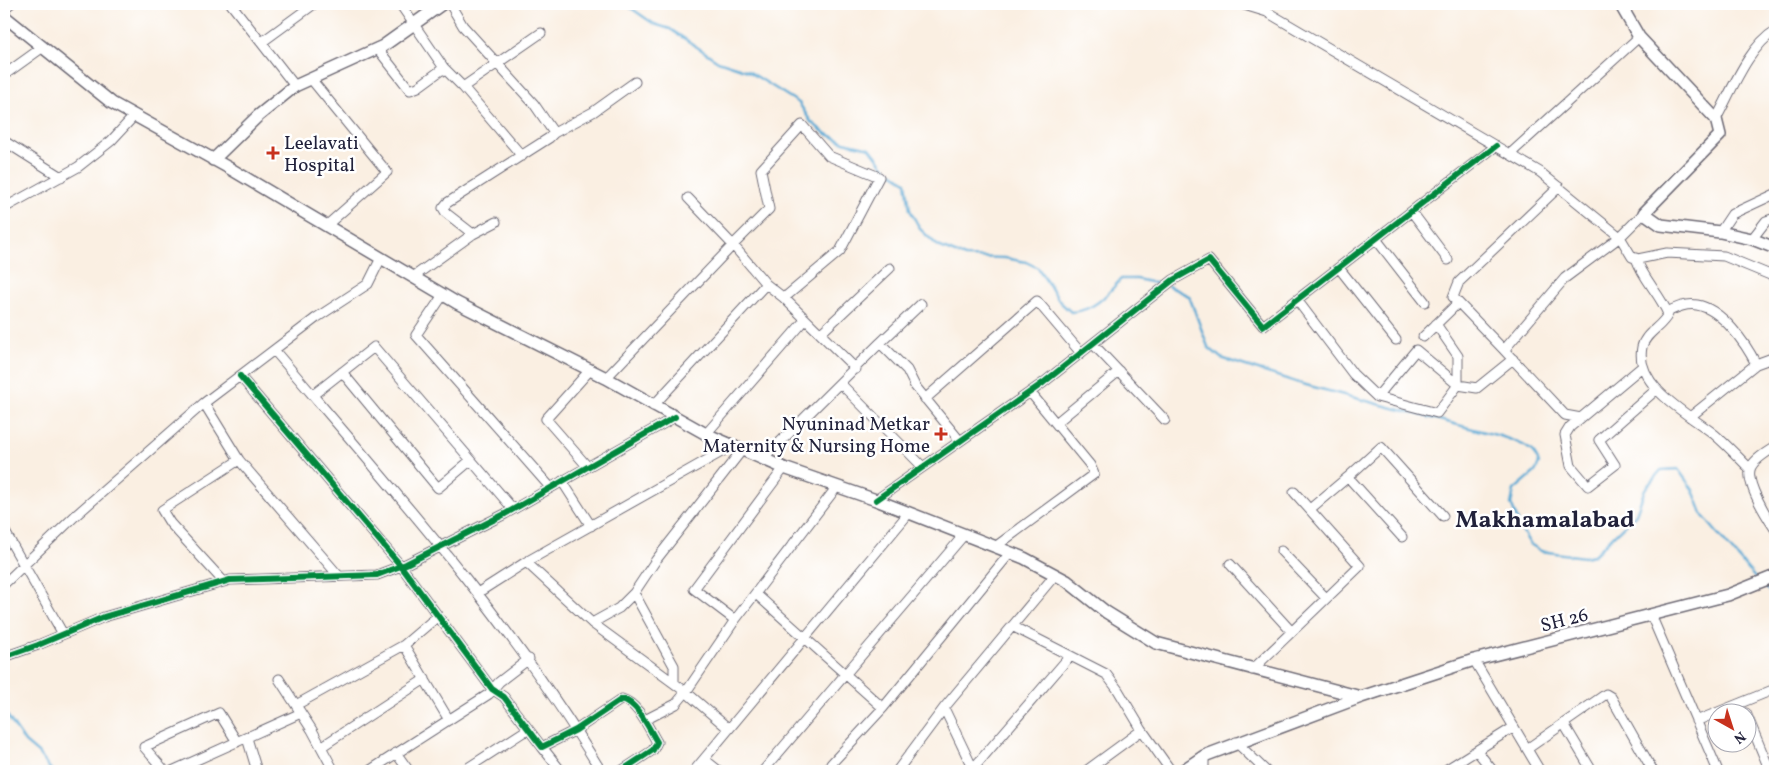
<svg xmlns="http://www.w3.org/2000/svg" width="1779" height="775" viewBox="0 0 1779 775" font-family="Vollkorn,serif">
<rect width="100%" height="100%" fill="#fff"/>
<filter id="ink" filterUnits="userSpaceOnUse"><feTurbulence type="fractalNoise" baseFrequency=".02" numOctaves="2"/><feDisplacementMap in="SourceGraphic" scale="10" xChannelSelector="R" yChannelSelector="G"/><feConvolveMatrix kernelMatrix="1 2 1 2 8 2 1 2 1" color-interpolation-filters="sRGB"/></filter>
<filter id="wash" filterUnits="userSpaceOnUse"><feTurbulence type="fractalNoise" baseFrequency=".0096" numOctaves="4" result="noise"/><feDisplacementMap in="SourceGraphic" scale="20" xChannelSelector="R" yChannelSelector="G"/><feGaussianBlur stdDeviation="1.12" result="paint"/><feColorMatrix in="noise" values="0 0 0 0 0 0 0 0 0 0 0 0 0 0 0 0 0 1.4 0 .05"/><feComposite in="paint" operator="in"/></filter>
<g filter="url(#wash)">
<rect width="100%" height="100%" fill="#faefe2"/>
<g fill="none" stroke-linecap="round" stroke-linejoin="round">
<path stroke="#5aa9d4" stroke-width="2.5" d="M612 4 628 6 654 24 670 29 718 61 748 71 799 103 811 122 825 133 844 142 870 148 886 169 906 182 910 210 920 229 938 246 965 257 1005 258 1026 262 1038 268 1060 302 1071 312C1094 311 1107 295 1121 279H1137L1163 285
M1168 286 1189 296 1208 347 1221 358 1302 384 1500 436C1516 442 1535 446 1539 464L1535 472 1514 490 1511 504 1521 529 1530 544 1541 551 1584 557 1594 555 1636 514 1645 489 1661 470 1678 469 1693 490 1703 516 1756 579
M1762 584 1775 598
M4 711 25 742 38 753 52 771"/>
</g>
</g>
<g filter="url(#ink)">
<g fill="none" stroke-linecap="round" stroke-linejoin="round">
<defs>
<path id="minor" d="M231 4 295 86
M400 4 444 68 463 87 522 156
M450 4 463 26 534 104 554 133
M1241 4 1267 12 1540 172 1620 237 1644 213
M4 9 10 4
M262 42 314 4
M377 48 410 90 418 87 444 68
M4 75 43 47
M311 79 387 172 326 226
M463 87 541 33
M1716 119C1731 92 1749 46 1775 31
M4 141 61 177
M1510 154 1639 37
M688 198 733 245 769 209 761 170 802 125 829 156 879 177 840 251 784 298
M4 208 78 167 111 141 135 115
M1412 212 1448 260
M1720 232 1732 214 1775 194
M473 234 446 213 443 208 447 203 549 138 554 133 593 112 635 82
M1376 239 1425 302
M1752 239 1766 221 1775 218
M1636 258C1643 279 1660 294 1668 314 1662 327 1645 333 1642 347 1634 386 1688 414 1714 434 1727 445 1738 457 1750 469
M1339 268 1396 340
M413 277 473 234 496 222
M443 295 416 335 550 487
M1297 300 1353 374 1377 397 1437 413 1458 385V356L1436 324
M1667 312C1676 308 1686 303 1697 305 1722 309 1746 344 1756 364L1690 417
M821 333 890 268
M1423 337 1458 303
M880 343 921 304
M1093 344 1165 420
M274 350C391 487 508 617 601 771
M1504 350 1453 297 1459 282 1559 187
M1756 364 1775 357
M1643 366 1570 427 1565 435 1571 466 1588 486 1615 465 1599 440 1657 389
M342 372 438 488 471 460
M240 376 401 566 492 689 504 697 542 747 576 730 622 699C638 703 649 729 657 742L653 750 621 771
M606 378 733 245 766 284
M840 383 923 467
M313 395 374 347 513 509
M1377 397 1416 350 1458 385 1477 388 1513 359
M925 399 1037 301 1081 353
M204 403 239 460 338 575
M653 406 766 284 784 298 856 369
M1581 418 1565 415 1504 350 1565 278 1620 237 1632 257 1638 259 1667 253 1724 256 1775 277
M1056 423 1119 371
M706 434 805 320
M1775 447C1767 452 1755 459 1751 467 1744 481 1767 517 1775 529
M763 459 880 343 907 370 915 386 960 441
M587 466 546 419 590 370
M1348 477 1381 447 1443 516
M562 481 591 526
M876 500 1043 383 1173 280 1209 260 1263 326 1496 146
M1310 509 1348 477 1402 537
M4 530 63 634
M995 547 1094 474 1090 465 1030 392
M1281 551 1326 598
M526 562 592 623 686 692 735 620 836 488
M1230 564 1291 631
M224 582 170 523 162 510 239 460
M4 584 75 516 204 403 316 318 368 284 381 258
M479 592 526 562 732 446
M634 593 674 666V682
M756 594 883 708
M1651 615 1718 771
M735 620 694 589 784 468
M592 623 619 608 634 593 656 560 742 450
M1012 626 1106 674 1118 690 1142 730 1171 771
M404 645 449 720
M4 657 38 645 104 617 230 580 377 575 406 564 505 514 675 417
M1474 660 1540 771
M1252 670 1360 566 1294 492
M279 679 312 730 334 771
M296 705 404 645 438 616
M1746 713 1770 771
M645 720 676 704 686 692 729 729
M1696 721 1775 689
M1564 724 1592 771
M247 738 257 771
M1236 742 1266 771
M321 747 425 679
M542 747 561 771
M1527 749 1606 694 1611 697 1653 771
M1477 751 1493 771
M396 753 409 771
M704 759 719 771
M831 764 883 708 1010 553
M165 771 144 747 219 713 237 742
M172 771 301 713
M369 771 489 694 499 682 529 659
M463 771 528 729
M694 771 908 514
M763 771 963 536
M897 771 944 708
M971 771 1070 656
M974 771 944 708 1055 575
M1086 771 1142 730
M1204 771V756
M1444 771 1514 727"/>
<path id="major" d="M1620 4 1639 37 1716 119 1720 135 1644 213 1661 225 1720 232 1752 239 1775 248
M4 16 112 103 229 168 457 303 606 378 706 434 784 468 876 500 1024 558 1067 581 1106 612 1156 643 1361 697
M213 160 258 116 295 86 383 46 442 4
M1182 771 1204 756 1361 697 1474 660 1728 595 1775 576"/>
</defs>
<use href="#minor" stroke="#6e6a75" stroke-width="11"/>
<use href="#major" stroke="#6e6a75" stroke-width="14"/>
<use href="#minor" stroke="#fff" stroke-width="9"/>
<use href="#major" stroke="#fff" stroke-width="11"/>
<defs>
<path id="cycleway" d="M240 376 401 566 492 689 504 697 542 747 576 730 622 699C638 703 649 729 657 742L653 750 621 771
M876 500 1043 383 1173 280 1209 260 1263 326 1496 146
M4 657 38 645 104 617 230 580 377 575 406 564 505 514 675 417"/>
</defs>
<use href="#cycleway" stroke="#fff" stroke-width="9"/>
<use href="#cycleway" stroke="#00873e" stroke-width="6"/>
</g>
</g>
<g fill="#c8321e" stroke="#fff" stroke-width="2">
<path d="M270.5 145.5h5v5h5v5h-5v5h-5v-5h-5v-5h5z"/>
<path d="M938.5 426.5h5v5h5v5h-5v5h-5v-5h-5v-5h5z"/>
</g>
<g text-anchor="middle" stroke-width="5" stroke-linejoin="round" paint-order="stroke">
<g font-size="19" fill="#22223b" stroke="#fff" text-anchor="start">
<text x="284" y="149">Leelavati<tspan x="284" dy="22">Hospital</tspan></text>
<text x="930" y="430" text-anchor="end">Nyuninad Metkar<tspan x="930" dy="22">Maternity &amp; Nursing Home</tspan></text>
</g>
<g font-size="19" fill="#22223b" stroke="#fff">
<text transform="translate(1564 619) rotate(-14)" y="7">SH 26</text>
</g>
<g font-size="24" font-weight="bold" fill="#22223b" stroke="#fff">
<text x="1545" y="527">Makhamalabad</text>
</g>
</g>
<rect width="1779" height="775" fill="none" stroke="#fff" stroke-width="20"/>
<g transform="translate(1732 728) rotate(141)"><circle r="24" fill="#ffffff" stroke="#a7a7b1"/>
<path d="M0-4L9 19L0 12L-9 19Z" fill="#c8321e"/>
<text y="-8" font-size="14" font-weight="bold" text-anchor="middle" fill="#22223b">N</text>
</g>
</svg>
